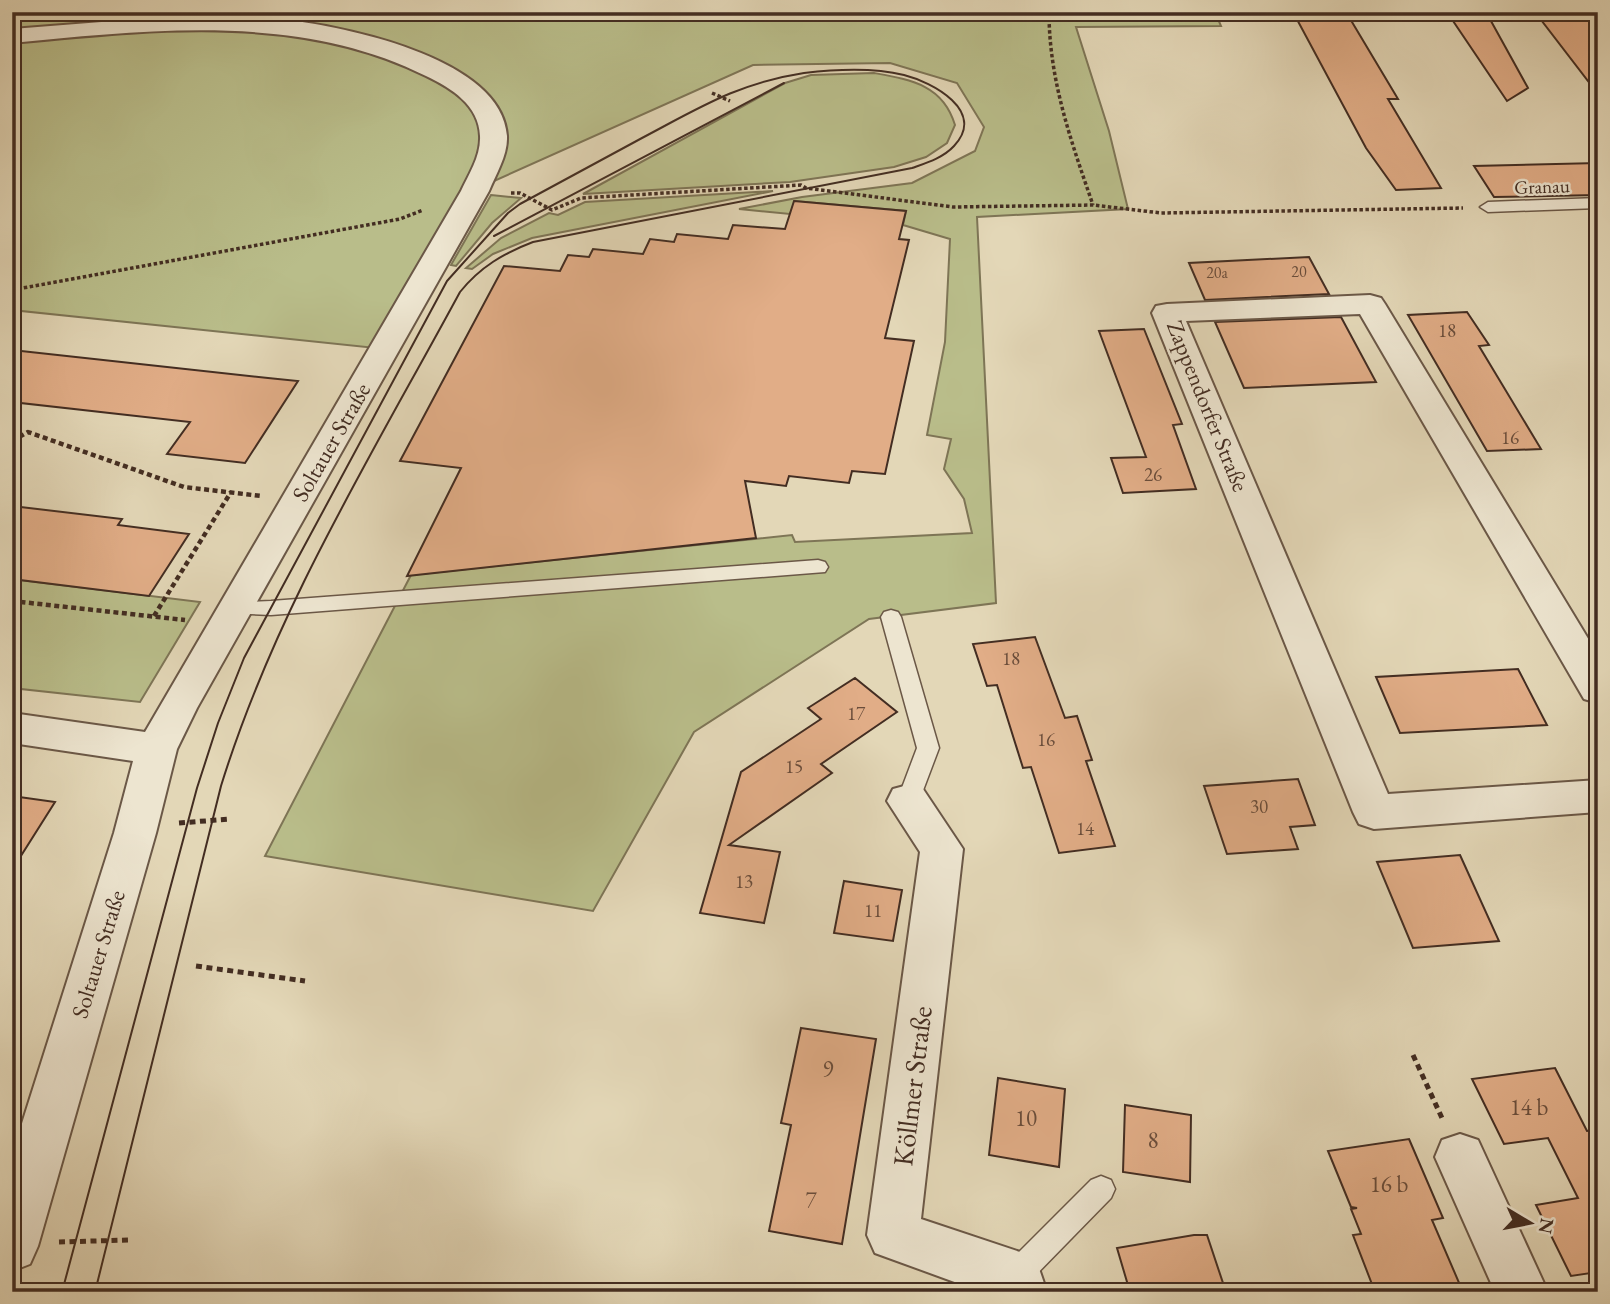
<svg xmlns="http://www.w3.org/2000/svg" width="1610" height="1304" viewBox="0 0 1610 1304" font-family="'EB Garamond',serif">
<rect width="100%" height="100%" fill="#e3d7b7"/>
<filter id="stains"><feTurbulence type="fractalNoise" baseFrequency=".00286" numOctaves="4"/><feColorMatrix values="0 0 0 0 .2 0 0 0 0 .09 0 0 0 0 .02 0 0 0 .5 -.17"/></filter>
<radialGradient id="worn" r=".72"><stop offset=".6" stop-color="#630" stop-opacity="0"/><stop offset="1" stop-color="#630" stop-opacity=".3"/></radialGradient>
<path fill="#b9bd8a" stroke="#7e7556" stroke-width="2" d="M12 12H1215L1221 26 1076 27 1109 131 1128 209 977 217 996 603 869 619 694 732 593 911 265 856 411 575 792 535 795 542 972 533 964 499 944 469 951 439 927 435 945 342 950 239 903 225 906 211 795 201 790 214 739 209 802 197 912 183 975 151 984 127 957 83 890 63 753 65 476 189 385 349 12 310Z
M874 73C912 80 943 85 955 125L947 143 926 157 894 167 790 182 583 194 785 83 811 75Z
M773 191 532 238 493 254 472 269 466 268 501 238 549 213 558 215 585 202Z
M491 195 521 198 492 223 456 266 451 265Z
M12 579 200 602 140 702 12 688Z"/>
<path fill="#e1ad87" stroke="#432d22" stroke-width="2" d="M1293 12H1346L1398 99H1388L1441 188 1396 190 1366 148Z
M1447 12H1486L1528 88 1507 101Z
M1535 12H1598V94Z
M1598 163V195L1494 197 1474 166Z
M794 201 906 211 899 239 909 240 885 338 914 341 885 474 852 471 849 483 789 476 786 486 745 481 756 538 407 576 461 468 400 461 504 266 560 271 568 255 589 257 593 249 643 254 650 239 674 242 677 234 728 239 733 225 785 229Z
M1309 257 1329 294 1205 300 1189 263Z
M1467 312 1489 345 1479 346 1541 449 1487 451 1408 315Z
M1341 317 1376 382 1244 388 1215 322Z
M1144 329 1182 424 1173 425 1196 489 1123 493 1111 458 1146 457 1099 331Z
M12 350 268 378 298 381 245 463 167 454 190 422 12 402Z
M12 506 122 519 118 525 189 534 149 596 12 579Z
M1035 637 1065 718 1077 716 1092 760 1086 761 1115 846 1059 853 1031 767 1023 768 997 685 987 686 973 644Z
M1518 669 1547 725 1400 733 1376 677Z
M855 678 897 712 821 764 832 773 729 845 780 852 764 923 700 913 741 772 821 719 808 708Z
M1298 779 1315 825 1290 827 1298 849 1227 854 1204 786Z
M12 796 55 802 12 870Z
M1460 855 1499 941 1413 948 1377 862Z
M844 881 902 890 893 941 834 933Z
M801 1028 876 1039 842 1244 769 1231 791 1125 781 1123Z
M1555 1068 1587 1131 1598 1130V1272L1571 1276 1536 1205 1578 1198 1548 1138 1504 1144 1472 1079Z
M998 1078 1065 1089 1059 1167 989 1155Z
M1125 1105 1191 1115 1190 1182 1123 1172Z
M1409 1139 1443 1218 1432 1220 1463 1292H1375L1353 1235 1361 1234 1351 1209 1357 1208 1351 1207 1328 1151Z
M1194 1235H1207L1226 1292H1130L1117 1248Z"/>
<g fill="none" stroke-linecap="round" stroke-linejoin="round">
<defs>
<path id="lane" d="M1598 198V208L1488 212 1480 207 1488 202Z
M818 560 825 562 828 567 825 572 271 615 229 613 226 608 229 603 271 601Z
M891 610 898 612 901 617 939 748 919 801 916 807 908 810 900 807 897 801 917 748 881 617 884 612Z
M1101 1176 1111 1180 1115 1189 1111 1198 1026 1285 1016 1289 1006 1285 1002 1275 1006 1265 1091 1180Z"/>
<path id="street" d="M178 16C217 17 257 16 295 21 354 29 502 60 507 136 508 155 496 174 489 191L197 708 177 749 156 833 38 1246 30 1264 12 1271V1155L114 833 133 761 12 743V713L145 732 461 191C469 174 481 156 480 136 479 105 451 88 426 76 299 12 149 30 12 43V29Z
M1370 295 1381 298 1385 304 1598 655V703L1584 699 1360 314 1186 321 1388 794 1598 780V812L1374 829 1359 824 1353 812 1152 313 1156 306 1167 304Z
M908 785 923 789 963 849 921 1219 1035 1257 1047 1292H982L875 1253 867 1235 920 852 887 801 893 789Z
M1460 1134 1478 1140 1548 1292H1495L1435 1157 1442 1140Z"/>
</defs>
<use href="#lane" stroke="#6b5847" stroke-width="3"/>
<use href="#street" stroke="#6b5847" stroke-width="4"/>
<path stroke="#432d22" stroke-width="3.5" stroke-dasharray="3.5 2.5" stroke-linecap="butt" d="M1049 12C1049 80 1071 141 1093 205
M712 93 730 101
M511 193H520L552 210 581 198 801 185 806 188 953 207 1093 205 1161 213 1463 208
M12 290 400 219 423 210"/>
<path stroke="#432d22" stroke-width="4.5" stroke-dasharray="5 3.5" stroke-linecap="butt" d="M12 441 28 432 184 487 261 496
M12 601 185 620
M154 616 231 492"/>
<path stroke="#432d22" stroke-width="5" stroke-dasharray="6 4.5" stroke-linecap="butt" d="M179 823 230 819
M196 966 305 981
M1413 1055 1442 1118
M59 1242 130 1240"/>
<use href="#lane" fill="#ede5d0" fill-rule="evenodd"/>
<use href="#street" fill="#ede5d0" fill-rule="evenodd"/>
<path stroke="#432d22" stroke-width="2" d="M494 236 784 83
M62 1292 197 788 218 723 244 658 447 281 508 213 520 204C561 182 601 160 642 138 699 108 738 83 804 73 837 69 872 67 904 75 932 82 987 111 954 146 943 158 926 163 912 168L533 242C504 253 480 267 460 292 373 453 275 611 221 786L95 1292"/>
</g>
<g text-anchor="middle" stroke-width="5" stroke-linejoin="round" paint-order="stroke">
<g font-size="16" fill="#6a4d3b">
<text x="1299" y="277">20</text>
<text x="1217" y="278">20a</text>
</g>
<g font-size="19" fill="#432d22" stroke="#ede5d0">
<text transform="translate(1542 186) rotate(-2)" y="7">Granau</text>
</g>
<g font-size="19" fill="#6a4d3b">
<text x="1447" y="337">18</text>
<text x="1510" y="444">16</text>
<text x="1153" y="481">26</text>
<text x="1011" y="665">18</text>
<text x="856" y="720">17</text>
<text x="1046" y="746">16</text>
<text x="794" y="773">15</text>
<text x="1259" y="813">30</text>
<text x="1085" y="835">14</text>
<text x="744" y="888">13</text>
<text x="873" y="917">11</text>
</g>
<g font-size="23" fill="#432d22" stroke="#ede5d0">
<text transform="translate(1208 406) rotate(68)" y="8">Zappendorfer Straße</text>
<text transform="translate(331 442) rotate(-60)" y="8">Soltauer Straße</text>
<text transform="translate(98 954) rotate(-73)" y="8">Soltauer Straße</text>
</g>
<g font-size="23" fill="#6a4d3b">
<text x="828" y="1077">9</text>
<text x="1529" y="1115">14 b</text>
<text x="1026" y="1126">10</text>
<text x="1153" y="1148">8</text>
<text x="1389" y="1192">16 b</text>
<text x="811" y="1208">7</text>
</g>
<g font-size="28" fill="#432d22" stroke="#ede5d0">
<text transform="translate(912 1086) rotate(-83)" y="10">Köllmer Straße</text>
</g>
</g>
<rect width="1610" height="1304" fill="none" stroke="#e3d7b7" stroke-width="42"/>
<rect x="14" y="14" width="1582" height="1276" fill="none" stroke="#432d22" stroke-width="3.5"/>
<rect x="21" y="21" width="1568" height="1262" fill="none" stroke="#432d22" stroke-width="2"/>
<g transform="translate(1530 1223) rotate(100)" stroke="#ede5d0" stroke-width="5" paint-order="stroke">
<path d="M0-5L12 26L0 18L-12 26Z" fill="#432d22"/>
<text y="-10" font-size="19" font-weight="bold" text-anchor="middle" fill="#432d22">N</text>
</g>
<rect width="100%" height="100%" filter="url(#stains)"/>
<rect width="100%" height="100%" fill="url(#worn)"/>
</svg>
